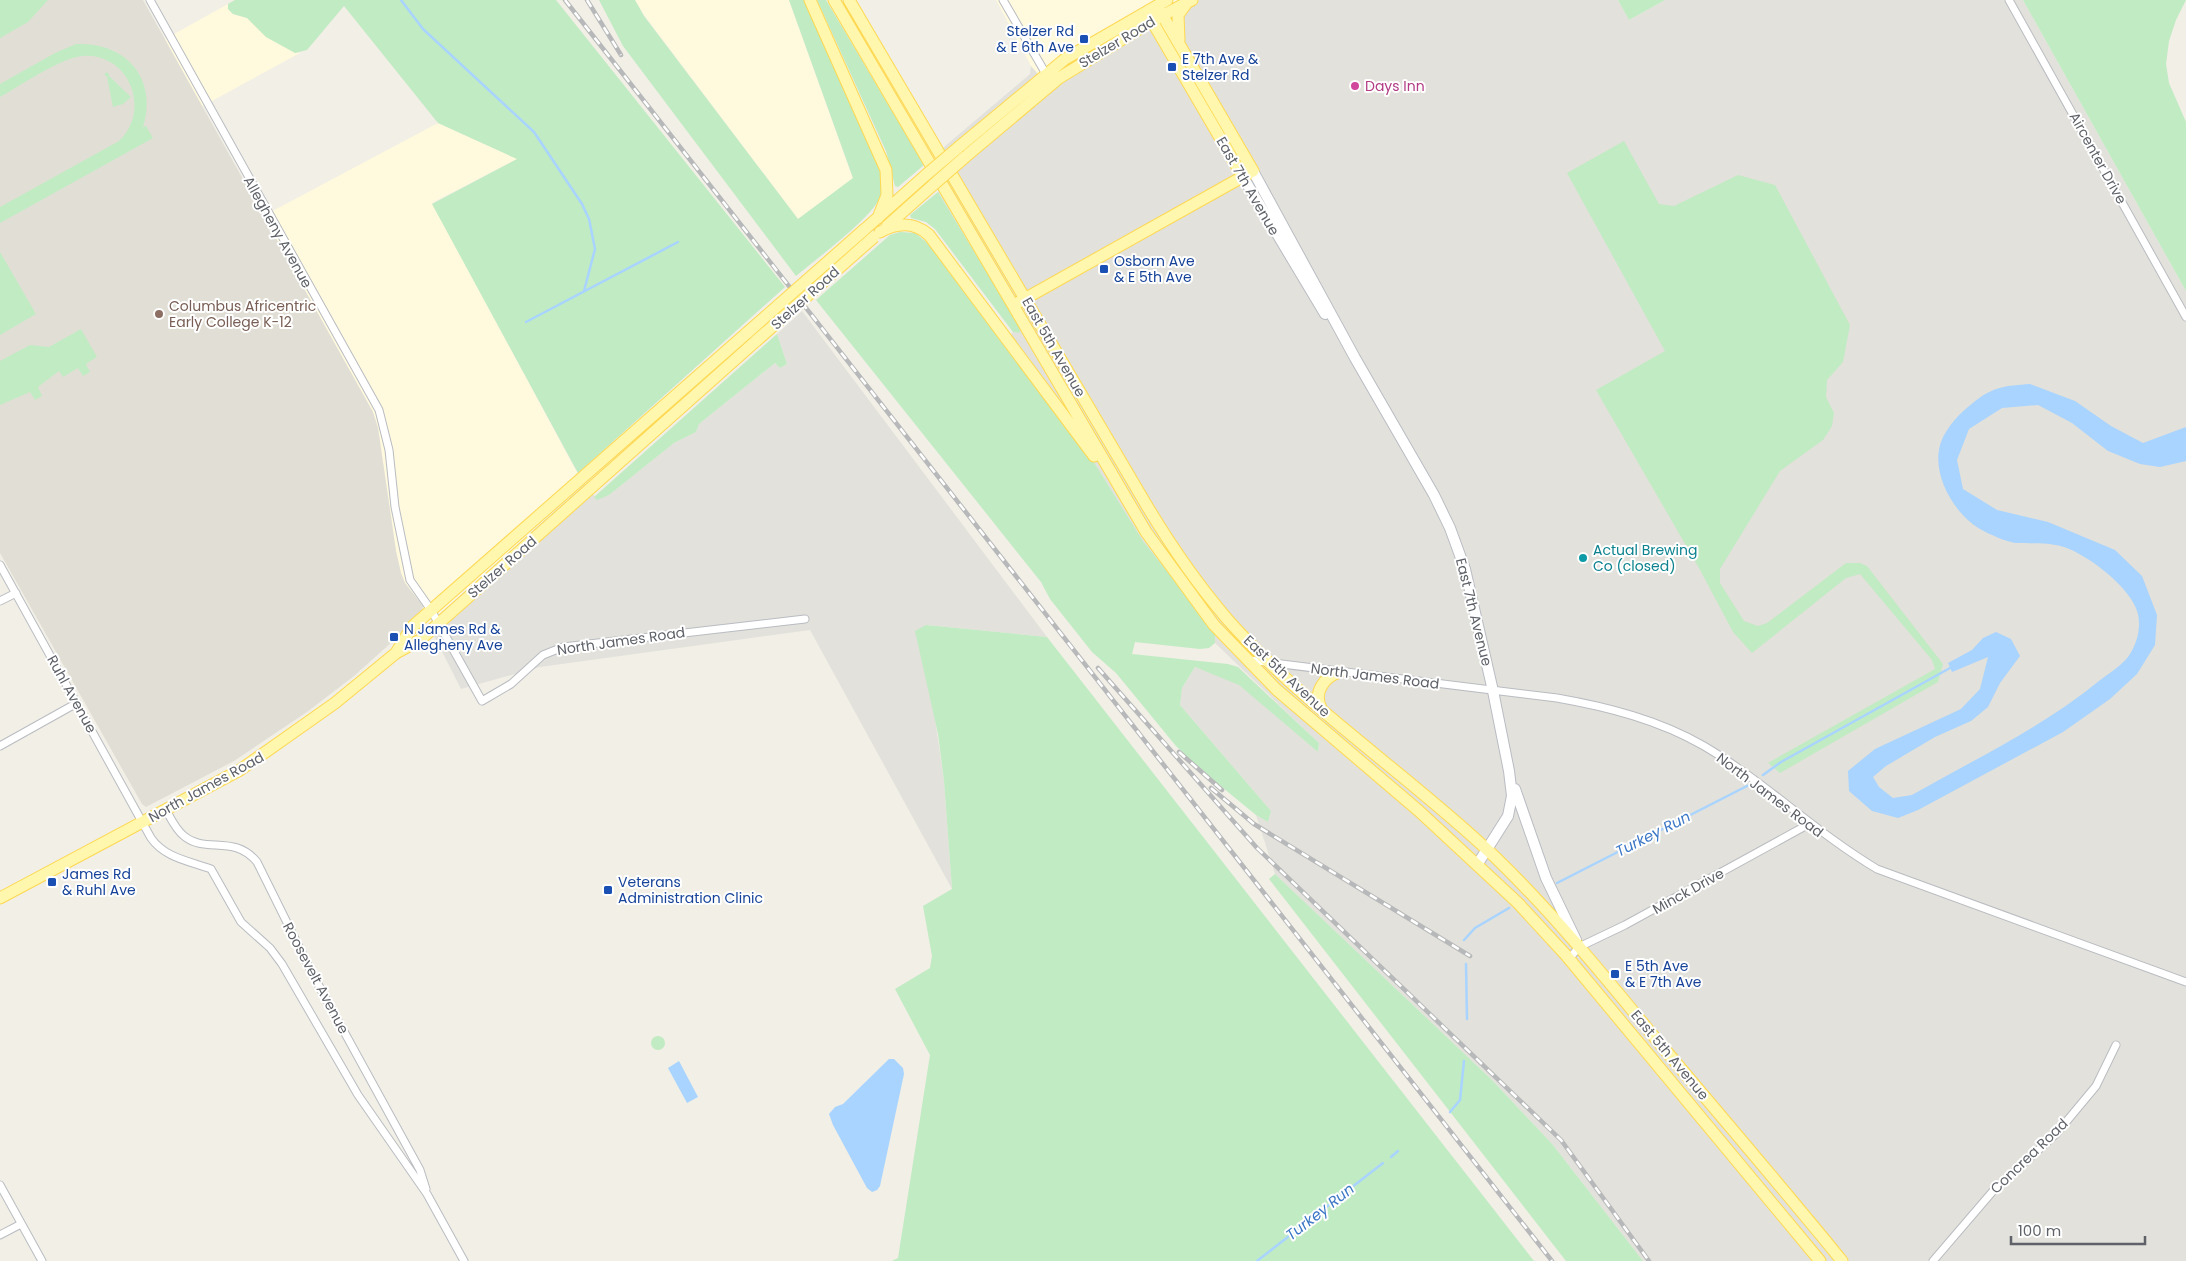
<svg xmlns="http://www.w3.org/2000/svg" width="2186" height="1261" viewBox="0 0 2186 1261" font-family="Poppins,sans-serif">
<rect width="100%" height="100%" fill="#f1efe6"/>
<path fill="#fff9dd" d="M635 0H789L853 179 798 219 644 15Z
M996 0H1183L1075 60 1043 81 1031 66Z
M228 4V9L233 14 247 18 295 53H300L201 107 165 39Z
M438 123 517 159 432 203 574 467 585 484 428 624 423 606 405 583 401 573 396 551 378 428 373 412 263 216Z"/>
<path fill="#e2e1db" d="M1183 0H1618L1629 20 1665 0H2023L2186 291V1261H1643L1553 1145 1493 1081 1275 874 1256 815 1268 822 1271 811 1180 705 1182 688 1195 667 1239 684 1318 752 1319 743 1215 643 1214 632 1143 541 1077 435 1005 341 1013 332 1019 333 1021 328 938 192 944 147 1030 74 1031 66 1044 81 1075 60Z
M802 311 1047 637 926 625 933 705 944 781 952 889 810 630 540 667 461 689 428 624 585 484 597 499 609 495 674 443 696 432 699 424 775 363 780 368 787 364 777 334Z"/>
<path fill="#e1dfd5" d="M0 0H143L373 412 378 428 396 551 401 573 405 583 423 606 421 616 354 676 307 712 234 761 146 807 142 804 0 553Z"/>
<path fill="#c1ebc3" d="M0 0H48L28 22 0 38Z
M235 0H556L785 287 578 473 432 204 517 159 438 123 344 6 307 50 295 53 266 37 247 18 233 14 228 9V4Z
M599 0H635L644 16 798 219 853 178 789 0H805L879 166C881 176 883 187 880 197 873 217 815 260 796 276L623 46Z
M817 0H826L924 165 898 187 895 186 886 151Z
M1618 0H1665L1629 20Z
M2023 0H2186L2176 20 2169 41 2166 64 2169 83 2186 122V291Z
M76 44C126 42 158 78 143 127L146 126 153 138 0 223V207L119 141C152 110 129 52 82 56 60 58 20 86 0 97V84L55 53Z
M108 72 109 76 131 97 123 104 113 107 107 77 104 74Z
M1624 141 1659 204 1674 206 1738 175 1775 185 1850 325 1843 362 1827 380 1826 397 1834 413 1832 426 1823 440 1780 471 1720 569V583L1744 621 1758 626 1767 623 1846 563H1860L1867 566 1943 664 1938 682 1780 773 1768 763 1935 669 1932 660 1860 574 1846 578 1752 653 1733 632 1699 568 1596 390 1665 351 1567 173Z
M938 192 1021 329 1019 333 1013 332 935 229 926 222 911 218 910 215Z
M900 232 915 233 925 241 960 281 1077 435 1143 541 1215 632V643L1209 648 1200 649 1135 642 1132 654 1228 664 1238 667 1319 743 1318 752 1239 685 1195 667 1182 688 1180 705 1271 811 1268 822 1256 815 1200 769 1176 746 1116 673 1092 652 1050 599 1041 582 816 300 890 235Z
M0 252 36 314 0 335Z
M81 329 97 357 86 364 90 372 83 376 78 368 63 377 59 371 38 387 42 396 35 400 30 392 0 405V361L30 345 49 347Z
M777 334 787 364 780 368 775 363 699 424 696 432 674 443 609 495 597 500 594 497Z
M926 625 1047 637 1534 1261H892L898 1258 930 1055 895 989 930 968 932 956 923 906 952 889 944 781 938 734 915 631Z
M1275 874 1493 1081 1553 1145 1643 1261H1566L1269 879Z
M651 1043a7 7 0 1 1 14 0a7 7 0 1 1-14 0Z"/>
<path fill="#a8d4ff" d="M2030 384 2075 401 2111 426 2143 443 2186 427V461L2160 467 2140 464 2108 451 2072 423 2038 405 2002 408 1969 429 1957 460 1963 489 1997 510 2048 522 2115 550 2142 576 2157 615 2155 645 2137 674 2110 699 2063 732 1918 810 1898 818 1872 811 1849 791 1848 771 1875 749 1961 709 1980 689 1988 657 1952 672 1948 663 1972 650 1983 638 1996 632 2011 639 2020 656 2000 683 1988 707 1971 721 1935 737 1886 766 1873 777 1879 787 1893 798 1912 795C1975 759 2043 727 2099 681 2108 674 2121 666 2128 657 2137 644 2141 629 2138 614 2132 588 2088 555 2064 547 2046 542 2033 544 2016 543 2006 542 1989 534 1980 529 1954 514 1930 473 1941 442 1947 426 1961 412 1974 402 1994 386 2006 386 2030 384Z
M889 1059H894L903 1068 904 1074 880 1186 877 1190 872 1192 867 1188 833 1125 829 1114 835 1107 843 1104Z
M679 1061 698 1097 687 1103 668 1068Z"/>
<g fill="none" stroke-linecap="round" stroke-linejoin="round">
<path stroke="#a8d4ff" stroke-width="2.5" d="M401 0 423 29 534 132 582 204 589 219 595 249 584 291
M526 322 678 242
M1763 775 1781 762 1950 668
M1557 883 1749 785
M1464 940 1475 928 1509 908
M1466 964 1467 1019
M1450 1112 1460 1100 1464 1061
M1391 1157 1398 1151
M1257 1261 1383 1163"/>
<defs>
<path id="street" d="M150 0 379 410 389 450 395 507 410 580 431 610 482 701 511 684 543 655 563 647 805 619
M1003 0 1046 74
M2009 0 2186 317
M0 565 151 838C165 858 189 861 211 869L241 922 270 948 282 964 358 1095 427 1194 464 1261
M0 601 16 593
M1249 660 1557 698C1608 707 1659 720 1704 746 1765 782 1815 832 1877 869L2186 982
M0 746 77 703
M166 810C171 819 176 830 184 836 206 854 234 834 257 862L313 975 420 1170 426 1189
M1569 959 1579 947 1625 925 1809 824
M0 1185 42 1261
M0 1235 21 1224
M1933 1261 1993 1191 2056 1134 2096 1086 2116 1045"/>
<path id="secondary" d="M1253 171 1355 358 1434 495 1450 528 1465 569 1493 691 1509 771 1512 796 1508 816 1477 865
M1243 177 1325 314
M1515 789 1546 878 1576 940"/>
<path id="primary" d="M810 0 886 170 887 195 878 218
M834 0 1146 532 1214 625 1277 690 1419 811 1518 903 1565 954 1820 1261
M849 0 1147 506C1171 546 1198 585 1228 620 1307 709 1409 775 1495 857 1553 913 1604 976 1656 1039 1718 1113 1781 1186 1842 1261
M1149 16 1243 177
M1179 40 1178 15 1186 4
M960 146 1065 59 1167 0
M965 157 1059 78 1152 21 1192 0
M887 226 933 185
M865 229 927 174
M880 232C897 223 913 221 929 235L1094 456
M1019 302 1253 171 1157 6
M396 653 412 627 748 332
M1321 708C1313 693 1324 677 1339 672
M0 898 240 770 335 703 396 653 420 640 756 341"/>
</defs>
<use href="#street" stroke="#b9bcc1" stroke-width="9"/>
<use href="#secondary" stroke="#b9bcc3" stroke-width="12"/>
<use href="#primary" stroke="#fed852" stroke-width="13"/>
<use href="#street" stroke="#fff" stroke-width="7"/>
<use href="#secondary" stroke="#fff" stroke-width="10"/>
<use href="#primary" stroke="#fff7ad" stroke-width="11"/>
<defs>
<path id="rail" d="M565 0 1552 1261
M587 0 621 55
M1098 668 1257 848 1561 1140 1649 1261
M1179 752 1222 790
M1211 788 1254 824 1470 956"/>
</defs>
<use href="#rail" stroke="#b7b8b9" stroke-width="4.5"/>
<use href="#rail" stroke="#fff" stroke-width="2.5" stroke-dasharray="8" stroke-linecap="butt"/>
<defs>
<path id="primary-bridge" d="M927 174 960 146
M933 185 965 157
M748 332 865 229
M756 341 874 237"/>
</defs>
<use href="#primary-bridge" stroke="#fed852" stroke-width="13" stroke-linecap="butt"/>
<use href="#primary-bridge" stroke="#fff7ad" stroke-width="11"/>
</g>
<g fill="#1a4fb4" stroke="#fff" stroke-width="2">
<rect x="1079" y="34" width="10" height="10" rx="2.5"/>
<rect x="1167" y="62" width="10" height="10" rx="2.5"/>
<rect x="1099" y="264" width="10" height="10" rx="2.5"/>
<rect x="389" y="632" width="10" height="10" rx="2.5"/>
<rect x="47" y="877" width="10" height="10" rx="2.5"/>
<rect x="603" y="885" width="10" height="10" rx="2.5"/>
<rect x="1610" y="969" width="10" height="10" rx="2.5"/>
</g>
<circle fill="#d1479c" stroke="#fff" stroke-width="2" cx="1355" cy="86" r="5"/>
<circle fill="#8d6e63" stroke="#fff" stroke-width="2" cx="159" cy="314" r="5"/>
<circle fill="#0f9aa8" stroke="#fff" stroke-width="2" cx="1583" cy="558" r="5"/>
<g text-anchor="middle" stroke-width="4" stroke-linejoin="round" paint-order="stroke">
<g font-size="14" fill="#164399" stroke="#fff" text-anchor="start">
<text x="1074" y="36" text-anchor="end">Stelzer Rd<tspan x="1074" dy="16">&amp; E 6th Ave</tspan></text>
<text x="1182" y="64">E 7th Ave &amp;<tspan x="1182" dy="16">Stelzer Rd</tspan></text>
<text x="1114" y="266">Osborn Ave<tspan x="1114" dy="16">&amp; E 5th Ave</tspan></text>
<text x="404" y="634">N James Rd &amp;<tspan x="404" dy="16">Allegheny Ave</tspan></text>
<text x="62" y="879">James Rd<tspan x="62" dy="16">&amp; Ruhl Ave</tspan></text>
<text x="618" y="887">Veterans<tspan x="618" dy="16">Administration Clinic</tspan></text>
<text x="1625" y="971">E 5th Ave<tspan x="1625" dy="16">&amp; E 7th Ave</tspan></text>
</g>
<g font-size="14" fill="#5e6268" stroke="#fff">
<text transform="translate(1117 42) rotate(-31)" y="5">Stelzer Road</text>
<text transform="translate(2098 158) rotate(61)" y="5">Aircenter Drive</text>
<text transform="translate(1248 186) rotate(60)" y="5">East 7th Avenue</text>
<text transform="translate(278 232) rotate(61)" y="5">Allegheny Avenue</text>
<text transform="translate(805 298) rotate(-42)" y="5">Stelzer Road</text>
<text transform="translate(1054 347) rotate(60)" y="5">East 5th Avenue</text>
<text transform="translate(502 567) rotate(-41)" y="5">Stelzer Road</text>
<text transform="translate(1474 612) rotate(76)" y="5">East 7th Avenue</text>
<text transform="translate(621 641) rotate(-8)" y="5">North James Road</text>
<text transform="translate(1287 676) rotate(43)" y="5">East 5th Avenue</text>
<text transform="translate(1375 676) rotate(7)" y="5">North James Road</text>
<text transform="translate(72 694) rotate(61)" y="5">Ruhl Avenue</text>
<text transform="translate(206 787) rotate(-29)" y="5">North James Road</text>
<text transform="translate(1770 795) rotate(37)" y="5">North James Road</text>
<text transform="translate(1688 891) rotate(-29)" y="5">Minck Drive</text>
<text transform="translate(316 978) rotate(62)" y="5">Roosevelt Avenue</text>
<text transform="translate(1670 1055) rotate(50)" y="5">East 5th Avenue</text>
<text transform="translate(2029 1156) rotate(-44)" y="5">Concrea Road</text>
</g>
<g font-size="14" fill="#b23c85" stroke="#fff" text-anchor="start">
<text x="1365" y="91">Days Inn</text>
</g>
<g font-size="14" fill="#785e54" stroke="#fff" text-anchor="start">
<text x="169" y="311">Columbus Africentric<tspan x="169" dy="16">Early College K-12</tspan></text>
</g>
<g font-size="14" fill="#0d838f" stroke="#fff" text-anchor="start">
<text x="1593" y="555">Actual Brewing<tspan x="1593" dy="16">Co (closed)</tspan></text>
</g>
<g font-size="15" font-style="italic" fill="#3c77c6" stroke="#fff">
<text transform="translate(1653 834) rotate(-27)" y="5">Turkey Run</text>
<text transform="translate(1320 1212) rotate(-38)" y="5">Turkey Run</text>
</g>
</g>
<path d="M2011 1236v8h134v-8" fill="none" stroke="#5e6268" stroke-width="2.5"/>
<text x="2018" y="1236" font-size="15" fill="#5e6268" stroke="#ffffff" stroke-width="4" paint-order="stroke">100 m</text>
</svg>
